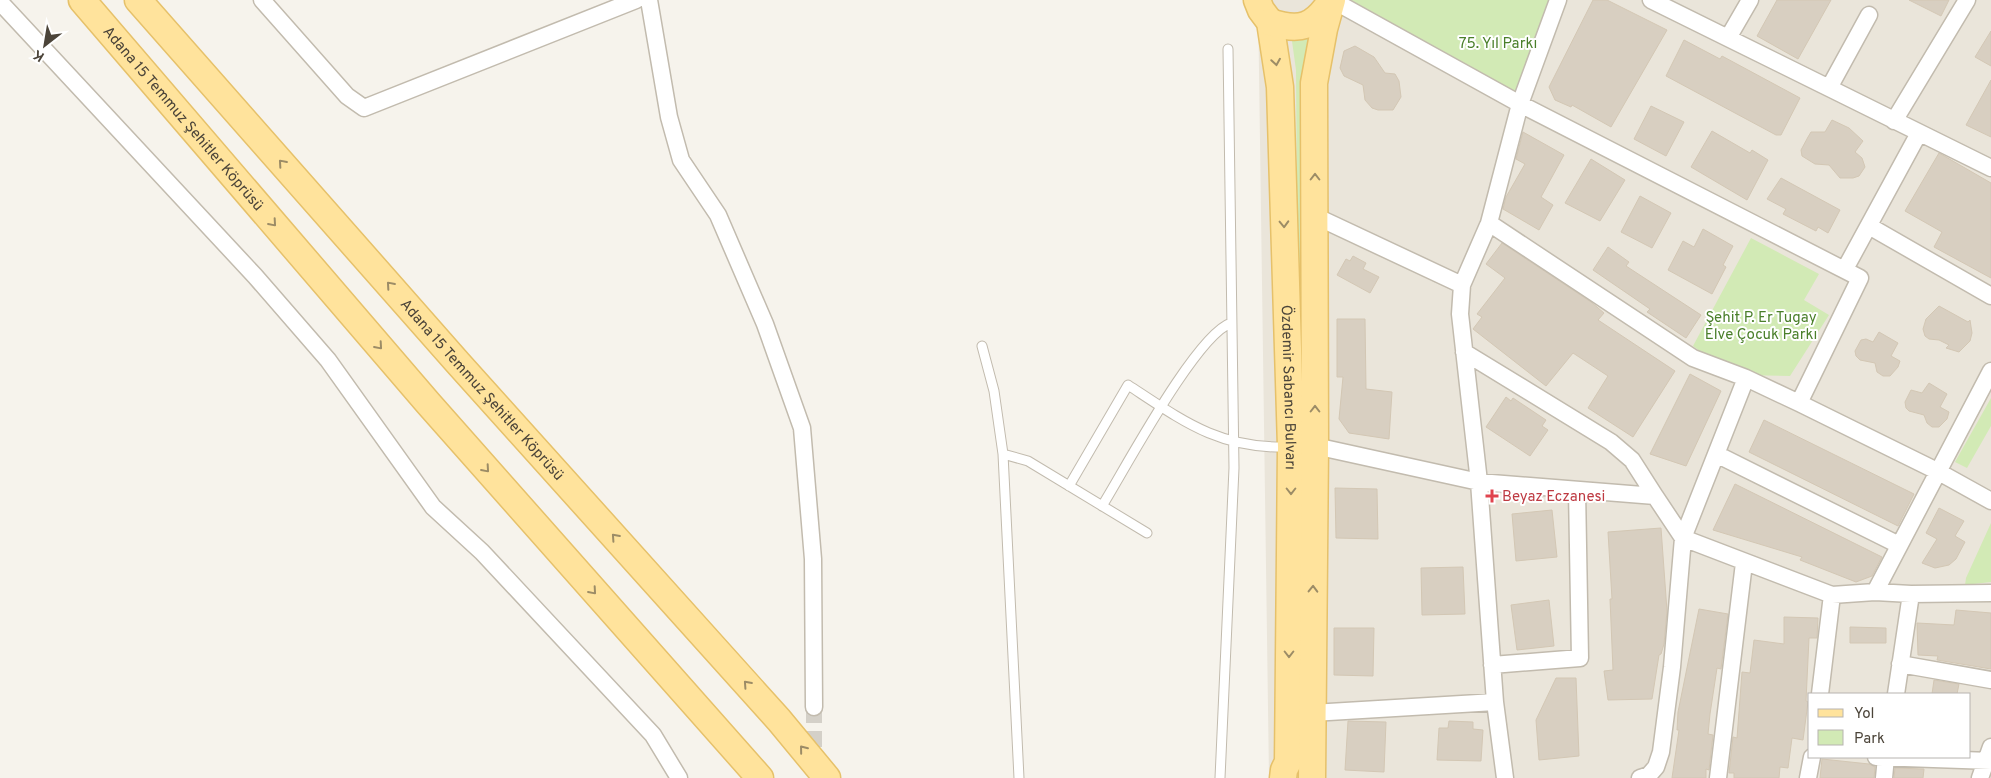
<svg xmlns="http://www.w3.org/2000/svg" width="1991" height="778" viewBox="0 0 1991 778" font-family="Overpass,sans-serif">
<rect width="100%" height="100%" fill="#f6f3ec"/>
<path fill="#eae5da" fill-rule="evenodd" d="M1258 0H1991V778H1269ZM1810 694H1970V757H1810Z"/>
<path fill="#d2eab5" d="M1332 0H1561L1520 104Z
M1310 32 1305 70 1302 778H1291L1298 331 1296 70 1291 34Z
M1751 238 1819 274 1804 300 1829 315 1790 376 1739 375 1725 370 1693 346Z
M1991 398V426L1967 468 1955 462Z
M1991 523V582L1965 585 1966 578Z"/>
<path fill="#d8cfc1" stroke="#d3c7b4" d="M1593 0H1607L1667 30 1611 127 1572 105 1571 107 1555 100 1549 87Z
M1777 0H1831L1798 59 1757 36Z
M1909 0H1949L1941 16Z
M1991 31V66L1975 57Z
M1684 40 1720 59 1722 56 1800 98 1781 135H1776L1666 76Z
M1355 46 1374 57 1385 73 1395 74 1399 81 1401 97 1393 110H1378L1372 108 1365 100 1363 85 1344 76 1340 68 1344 51Z
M1991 80V137L1966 125Z
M1651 106 1684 122 1666 156 1634 139Z
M1832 120 1849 128 1863 141 1855 152 1862 158 1865 167 1859 176 1853 178H1840L1829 165 1815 164 1802 156 1801 150 1808 137 1811 132H1825Z
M1712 131 1750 153 1752 150 1768 160 1747 200 1691 167Z
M1523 132 1564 155 1541 197 1553 205 1539 230 1503 209 1506 197 1525 164 1516 159Z
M1939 153 1991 183V278L1934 247 1942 232 1905 211Z
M1591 159 1625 180 1600 221 1565 203Z
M1781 178 1840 210 1828 233 1818 227 1816 231 1783 214 1786 209 1767 199Z
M1640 196 1671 213 1652 248 1621 232Z
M1703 229 1733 246 1723 265 1726 267 1712 294 1668 270 1683 241 1694 247Z
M1502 243 1591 302 1604 313 1598 320 1675 371 1633 437 1588 408 1608 376 1573 353 1546 386 1473 329 1482 317 1477 314 1505 278 1486 264Z
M1608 247 1629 262 1626 266 1701 315 1686 338 1647 312 1650 309 1593 270Z
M1353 256 1366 263 1363 269 1379 277 1370 293 1337 275 1346 259 1350 261Z
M1939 306 1968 322 1970 320 1972 333 1970 341 1959 352 1946 348 1949 345 1939 340 1929 339 1925 336 1923 329 1926 319Z
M1337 319H1365L1366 389 1392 392 1389 439 1349 433 1339 419 1343 377H1337Z
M1879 332 1898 343 1891 356 1900 361 1898 367 1890 376H1883L1877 372 1875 363 1860 360 1856 356 1855 351 1861 340 1866 339 1873 342Z
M1690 374 1721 391 1686 466 1650 454Z
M1929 383 1947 394 1940 407 1949 412 1947 419 1939 427H1932L1927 423 1924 415 1909 411 1906 408 1905 402 1911 390 1922 393Z
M1506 397 1511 401 1513 398 1546 420 1542 426 1548 430 1530 456 1486 427Z
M1764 420 1914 494 1898 526 1749 452Z
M1735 484 1882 557 1872 576 1856 582 1800 560 1802 557 1713 530Z
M1335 488 1377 489 1378 539 1336 538Z
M1939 508 1964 521 1955 536 1965 542 1956 559 1949 565 1935 568 1922 563 1937 539 1926 533Z
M1552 510 1557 557 1516 561 1512 514Z
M1661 528 1667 611 1664 644 1661 654 1659 655 1652 699 1608 700 1604 671 1613 670 1610 599H1612L1608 532Z
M1463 567 1465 614 1422 615 1421 568Z
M1549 600 1554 646 1517 650 1511 605Z
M1699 609 1728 614 1721 669 1717 668 1710 714 1708 734 1713 735 1709 770 1706 769V778H1672L1679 730H1677L1678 712Z
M1956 610 1991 613V669L1937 660 1938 656 1918 655 1917 623 1954 625Z
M1784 617 1818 618 1817 638H1809L1806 701 1808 702 1803 740 1792 738 1788 768 1780 767 1779 778H1734V773H1729L1733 737 1737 738 1742 672 1750 673 1754 640 1784 644Z
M1850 627 1886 628V643H1850Z
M1334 628H1374L1373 676 1334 675Z
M1556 678H1576L1579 756 1539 760 1536 720Z
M1934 680 1959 684 1957 694H1932Z
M1348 721 1386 722 1384 772 1345 770Z
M1449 721 1473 722V729L1483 730 1481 761 1437 760 1439 728H1448Z
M1822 759 1869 764 1875 767 1874 778H1820Z
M1895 768 1924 769 1923 778H1894Z"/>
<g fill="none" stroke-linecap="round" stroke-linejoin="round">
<path stroke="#d4d0c8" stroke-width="16" stroke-dasharray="16 8" stroke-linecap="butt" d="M814 707V764"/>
<defs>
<path id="service" d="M982 346 994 391 1003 454 1019 778
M1003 454 1028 461 1147 533
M1069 486 1128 385C1183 421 1219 449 1288 447
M1102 506C1125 469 1196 335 1231 323
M1220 778 1234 468 1228 49"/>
<path id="minor" d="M262 0 347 96 364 108 636 0
M649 0 669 117 681 160 718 215 765 324 802 428 813 559 814 707
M1332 0 1520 104 1860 278 1799 403
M1651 0 1991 168
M0 2 255 276 328 360 433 507 482 552 653 735 679 778
M1728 38 1750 0
M1829 88 1869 15
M1894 121 1967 0
M1315 216 1462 285
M1489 223 1693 358 1746 378 1799 403 1937 471 1991 501
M1869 226 1991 296
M1845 269 1919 133
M1464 352 1611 442 1632 460 1655 496
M1315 446 1479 482 1655 496 1683 538 1832 595 1875 592 1911 594 1991 593
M1716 454 1899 545
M1875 592 1991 371
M1900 664 1991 680
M1492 665 1580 658 1577 490
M1820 694 1832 595
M1896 694 1911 594
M1312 713 1495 702
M1876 757 1991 761
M1505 778 1495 702 1479 482 1460 314 1462 285 1489 223 1520 104 1558 0
M1640 778 1649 775 1656 767 1661 752 1672 667 1683 538 1746 378
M1718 778 1744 563
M1808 778 1812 757
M1884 778 1886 757
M1980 778 1991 747"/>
<g id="primary">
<path id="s1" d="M82 0 428 403 760 778"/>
<path id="s2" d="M138 0 458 363 779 720 827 778"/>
<path id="s3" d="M1257 0 1261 10 1270 22 1280 87 1291 447 1288 762 1284 770 1283 778"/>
<path d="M1270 22C1300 32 1314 27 1331 1"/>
<path d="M1312 778 1315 446 1314 83 1324 29 1332 0"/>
</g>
</defs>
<use href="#service" stroke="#c2bbae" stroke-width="11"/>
<use href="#minor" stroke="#c2bbae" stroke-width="19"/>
<use href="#primary" stroke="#e6c16a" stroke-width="29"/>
<use href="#service" stroke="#fff" stroke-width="9"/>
<use href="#minor" stroke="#fff" stroke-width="16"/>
<use href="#primary" stroke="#ffe39c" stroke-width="26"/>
</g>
<defs><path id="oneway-chevron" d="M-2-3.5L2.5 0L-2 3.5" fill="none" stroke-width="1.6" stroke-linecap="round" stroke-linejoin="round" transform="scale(1.25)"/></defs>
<g stroke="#9c8c66">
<use href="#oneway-chevron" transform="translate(1276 62) rotate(81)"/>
<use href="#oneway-chevron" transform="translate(282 163) rotate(-131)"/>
<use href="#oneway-chevron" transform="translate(1315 177) rotate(-90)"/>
<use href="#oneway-chevron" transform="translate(273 223) rotate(49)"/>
<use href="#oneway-chevron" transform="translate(1284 224) rotate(88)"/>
<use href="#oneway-chevron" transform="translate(390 285) rotate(-131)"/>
<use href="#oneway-chevron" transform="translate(379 346) rotate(49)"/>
<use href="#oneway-chevron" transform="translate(1315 409) rotate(-90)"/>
<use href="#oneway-chevron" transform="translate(486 469) rotate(49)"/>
<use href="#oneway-chevron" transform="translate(1291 491) rotate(90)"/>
<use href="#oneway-chevron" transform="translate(615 537) rotate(-132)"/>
<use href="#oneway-chevron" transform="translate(1313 589) rotate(-89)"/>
<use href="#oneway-chevron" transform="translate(593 591) rotate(49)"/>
<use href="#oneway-chevron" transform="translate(1289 654) rotate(90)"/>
<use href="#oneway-chevron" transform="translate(747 684) rotate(-132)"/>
<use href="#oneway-chevron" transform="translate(803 749) rotate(-129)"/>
</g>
<path fill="#e0444e" stroke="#fff" stroke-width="2" d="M1489.5 488.5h5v5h5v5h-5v5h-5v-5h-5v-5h5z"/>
<g text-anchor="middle" stroke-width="4" stroke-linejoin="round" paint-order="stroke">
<g font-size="15" fill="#4a7f2a" stroke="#fff">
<text x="1498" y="48">75. Yıl Parkı</text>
<text x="1761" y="322">Şehit P. Er Tugay<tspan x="1761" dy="17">Elve Çocuk Parkı</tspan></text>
</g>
<g font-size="15" fill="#4b4439" stroke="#fff">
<text dy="5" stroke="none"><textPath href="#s1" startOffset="156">Adana 15 Temmuz Şehitler Köprüsü</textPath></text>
<text dy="5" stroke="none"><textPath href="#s3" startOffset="392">Özdemir Sabancı Bulvarı</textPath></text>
<text dy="5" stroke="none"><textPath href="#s2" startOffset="520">Adana 15 Temmuz Şehitler Köprüsü</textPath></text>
</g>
<g font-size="15" fill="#be3a42" stroke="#fff" text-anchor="start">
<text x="1502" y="501">Beyaz Eczanesi</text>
</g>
</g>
<rect x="1808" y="693" width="162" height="65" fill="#ffffff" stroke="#b7b4b0"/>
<rect x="1818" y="709" width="25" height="8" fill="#ffe39c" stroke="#b7b4b0"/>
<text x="1854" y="718" font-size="15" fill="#4b4439">Yol</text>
<rect x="1818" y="730" width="25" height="15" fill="#d2eab5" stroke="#b7b4b0"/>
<text x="1854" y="743" font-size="15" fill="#4b4439">Park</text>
<g transform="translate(45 45) rotate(211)" stroke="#ffffff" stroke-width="4" paint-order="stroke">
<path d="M0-4L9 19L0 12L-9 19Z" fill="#4b4439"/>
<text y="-8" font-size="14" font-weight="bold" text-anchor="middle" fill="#4b4439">K</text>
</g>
</svg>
